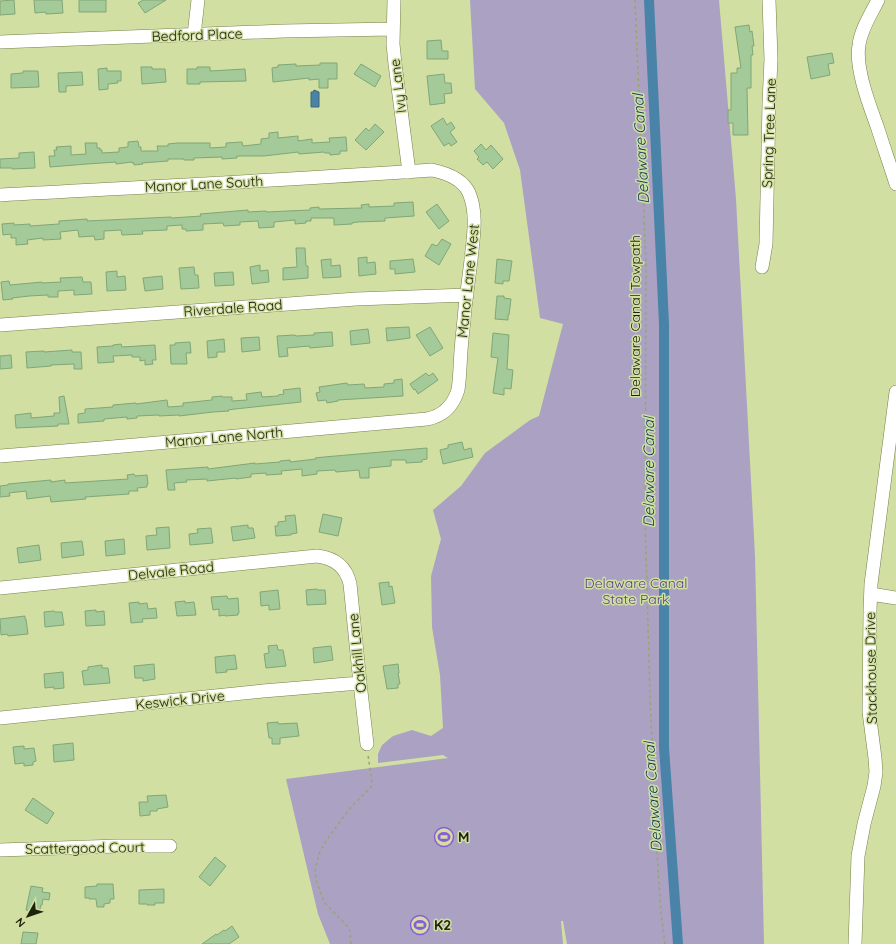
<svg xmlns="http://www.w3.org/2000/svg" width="896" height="944" viewBox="0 0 896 944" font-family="Quicksand,sans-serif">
<rect width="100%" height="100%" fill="#d1dfa3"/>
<path fill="#aba1c3" d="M470 0H719L736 199 755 556 764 944H567L563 921H561L563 944H330L318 914 286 779 448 758 443 755 378 763V754L382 745 393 736 412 730 431 736 443 728 440 675 432 627 431 576 441 539 433 510 461 486 485 453 530 420 539 416 563 324 540 318 520 170 504 123 475 89Z"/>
<path fill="#4a83a8" stroke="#3c6679" d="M314 90 319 92V107H311V92H313Z"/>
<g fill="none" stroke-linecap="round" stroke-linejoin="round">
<path stroke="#4a83a8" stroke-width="10" d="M649 0 664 324V748L678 944"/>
</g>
<path fill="#a4ca99" stroke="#81a676" d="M14 0 15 14 0 15V1Z
M34 0H62L63 13 46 14V12L35 13Z
M79 0H106V12H79Z
M143 0H166L145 13 138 3Z
M749 25 750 32 752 31 754 46H752L753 55H751V88H747L748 135H733V123H728V110H731V73H737V68H741L735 27Z
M441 40 442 51H448V59H427V41Z
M832 53 834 63 828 64 830 75 811 79 807 57Z
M320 63H337V79H328V88H319V79L309 80V78L273 82 272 68 278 67V65L296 64V66L320 65Z
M361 64 381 76 375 87 354 74Z
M141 67H152V69H165L166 82 142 84Z
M197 67H210V71L245 69 246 81 200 82V84H187V69H197Z
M107 68V71H121V81H117L118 83 108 84V89L99 90 98 69Z
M23 71H38L39 87 11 88V74L23 73Z
M82 72 83 85 66 86V92H59L58 73Z
M444 74 445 83H451L452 93 444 94 445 103 430 105 427 76Z
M443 118 447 125 451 122 455 128 450 132 457 142 451 146 449 143 444 146 431 126Z
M375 124 384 132 366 150 355 140 366 128 369 131Z
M278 132V138L298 136V141L312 139V143L330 142 329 138 346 137 347 151H340V154L330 155V153H325L324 152 299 154 298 152 264 156H237V158L222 159V157L194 158V160H184V159H168V161L142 163 143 164 134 165V163H132V162L116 164V162L87 164 50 167 49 156H55L54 150H57L56 147 71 146V155L86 154 85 143H97V148H100V150H102V153L119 152V148L128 147V142L138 141 139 147H141V151H158L157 146H168V144L177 143H210V148L226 147V143L242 142 243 146 261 144V139L269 138V133Z
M481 144 486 150 491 145 503 159 493 169 487 162 483 165 477 159 479 157 474 151Z
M34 152 35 168 12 169V168H0V159L19 158V153Z
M413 202 414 216 385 218V221L357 222 352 223V224L334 225V218H311V221H306V223L295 224V220L274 222V227L259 228 258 221 240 222V225L224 226 223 223 203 224V230L186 231V229H182V225L167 226V230L142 231 143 234 122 235 121 230 104 231V239L95 240 94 236 79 237 78 230 60 232 61 239 43 240V238L27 240 28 244 16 245V238H11V234L3 235 2 224 14 223V225L30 224V226L59 224V221L87 219V221L171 217 172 218 201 216 200 214 248 210V212L266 211V212L310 210V208L319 207V209L362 208 361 205 369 204V207L394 206V203Z
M437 204 449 221 439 229 426 212Z
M442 239 451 244 439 265 425 256 432 244 437 246Z
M296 248H305L306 266H308V278L283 280V268L297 267Z
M367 257V263L375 262 376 274 359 276 358 258Z
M331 259V266L340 265 341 277 323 278 321 260Z
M413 259 415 272 395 274V269H390V261Z
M497 259 512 261 509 281H503V284L495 283Z
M260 265V271L268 270 269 282 252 284 250 267Z
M194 267 195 275H198L199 288 181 289 179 268Z
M117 271V277L125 276 126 290 107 291 106 272Z
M233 272 234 285 215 286 214 273Z
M162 276 163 289 145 291 143 278Z
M82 277 83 282H91L92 294 74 295V290L58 291V297H48V295L29 296 12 298 13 299 3 300 1 282 9 281 10 285 42 282V283L61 282 60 278Z
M497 296H504V298L511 299 509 315H508V320L495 319Z
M409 327 410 338 387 341 386 328Z
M430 327 443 348 430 356 416 335Z
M368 329 370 343 351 345 350 331Z
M332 332 333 346 310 348 309 346 287 348 288 356 279 357 277 336 295 335 296 336 314 335V333Z
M493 333 509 335 507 369 513 370 511 389 504 388V395L493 393 498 358 491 357Z
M259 337 260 350 242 352 241 338Z
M224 339 225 352H217V357L208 358 207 341Z
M190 342 191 353H186L187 364H171L170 345H175V343Z
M121 344 122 347 155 345 156 360H152L153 364 145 365V360L140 361V357H132V355L113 356 114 362 98 363 97 347 113 346V345Z
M72 350V352H81L82 369H74V364L51 365V366L27 368 26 352 44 351V352Z
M11 355 12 368 0 369V356Z
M426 373 429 376 433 373 438 380 418 394 415 389 414 390 410 384Z
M402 379 403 396 338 400V401L327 403 326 400 318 401 316 393 320 392 319 387 347 383 348 385 364 384 365 388 384 387V384L394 383V380Z
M300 388 301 402 235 409 228 410 229 411 213 412 179 416V415L159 416V415L137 416V418L127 419V417L104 419V421L78 423V414L85 413V409L113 407V405L136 403V404L167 400 168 407 183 406V403L212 400V397L222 396V397H232V401L247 400 246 394 261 392 262 397 278 396V395L284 394 283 390Z
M64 396 69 424H58V426L16 428 15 415 31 413V418L54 416V413H60L59 397Z
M462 442 464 450 471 448 473 457 443 464 440 450 448 448V445Z
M427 448V459L422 460V462L406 463V460H391V466L369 468V478H360L359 470 336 472 335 470 317 471V474L302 476V469L281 471 282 474 266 475V473L251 474V477L236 479V478L207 481V479L186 480 187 482 174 483 175 490H168L166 470 208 467V469L255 463V464L280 462V461L290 460V462L316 459 315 458 324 457Z
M134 474 135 476 147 475 148 484H147V487L137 488 138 491H129V494L85 497 86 499 51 502 50 496 27 499 26 491 9 493 10 496 0 497V486L8 485V484L51 480V482L65 480V483L128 479 127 475Z
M323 514 342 518 338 536 319 532Z
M295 515 297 533 291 534V535L276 536 275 526H278V522L286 521 285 516Z
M248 525V528H253L255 538 233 541 231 527Z
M169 527 170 548 147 550 146 536 157 535 156 528Z
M211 528 213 543 190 545 189 534 198 533 197 529Z
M124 539 125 554 106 556 105 541Z
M82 541 84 555 62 558 61 543Z
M39 545 41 560 19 563 17 548Z
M389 582V587L392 586 395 603 382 605 379 583Z
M317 589V590H325L326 604 307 605 306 590Z
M278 590 280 609 269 610V605L261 606 260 592Z
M227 596 228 599 238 598 239 613H238V615L225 616V615L219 616V609L213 610 211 597Z
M185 601V603L194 602 196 615 177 616 175 602Z
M139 602V604L147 603 148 609 156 608 157 618 142 619 143 622 131 623 129 603Z
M96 610V612L104 611 105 625 86 626 85 611Z
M54 611 55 612H62L64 625 45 627 44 612Z
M25 616V619H26L28 634 8 636 7 634 1 635 0 619Z
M277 645 278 650H283L286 666 266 668 264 654 269 653 268 646Z
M331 646 333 660 314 663 313 648Z
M235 655 237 669 226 670 227 672 216 673 215 657Z
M154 664 155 679 143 681V678H135L134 666Z
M398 664 399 673H398L400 684H398V688L387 689 383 666Z
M102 665V668H108L110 683 84 685 82 671 88 670V667Z
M63 672 64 688 54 689V687L45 688 44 674Z
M278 722V724L297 723 299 736 280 738V744H272V738H269L267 723Z
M73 743 74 760 54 762 53 745Z
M24 746V749L34 748 36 761 33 762V765L24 766V763L15 764 13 747Z
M166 795 168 807 157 809V811H150V815L140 816 139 802H148L147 796Z
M33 798 54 813 47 824 25 810Z
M215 857 226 866 210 886 199 877Z
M97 884H113L114 899H110V903L104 904V907H97L96 899H89V898H85V887L97 886Z
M31 886 43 888 42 892 50 893 49 900 43 899 42 905H41L39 913 26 910Z
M164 889V903H155V905H147V904H139V890Z
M232 926 239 937 229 944H202L216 934 217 935 224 930 225 931Z
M23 932 38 933 36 944H21Z"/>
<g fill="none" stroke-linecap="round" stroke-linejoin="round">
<defs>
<path id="minor" d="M394 0 393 44 395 64 409 172
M878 0C871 14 861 29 859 45 855 68 869 104 877 126 883 145 890 165 896 184
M194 35 198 0
M0 42 284 31 393 29
M0 195C144 187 288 180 432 170 446 173 463 179 469 193 478 214 473 238 471 260 469 276 467 292 465 308 464 322 462 336 461 351 460 364 460 377 458 390 453 406 443 416 427 419L101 448 0 456
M762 267 766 244 769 103 771 59 769 0
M0 325 356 299 467 295
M0 588 317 556C334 558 346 566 350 584L360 683 367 744
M871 594 896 598
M0 718 263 691 360 683
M0 850 118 846H170
M855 944 858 856 864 824 874 786 876 772 875 758 869 712 870 611 871 584 896 392"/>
</defs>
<use href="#minor" stroke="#758149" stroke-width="14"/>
<path stroke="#99a473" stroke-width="1.5" stroke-dasharray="3 3" stroke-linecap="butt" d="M635 0 646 264 645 517 650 696 657 854 661 912 665 944
M351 944 350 931 348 927 324 902 316 880 315 870 320 851 330 835 352 806 371 787 372 783 368 755"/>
<use href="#minor" stroke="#fff" stroke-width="13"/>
</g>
<defs>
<symbol id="stadium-ring" viewBox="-11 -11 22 22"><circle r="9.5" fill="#d1dfa3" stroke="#8c5dd6" stroke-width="1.5"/><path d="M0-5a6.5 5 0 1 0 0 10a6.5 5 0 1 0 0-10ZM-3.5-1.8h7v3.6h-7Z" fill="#8c5dd6"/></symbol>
</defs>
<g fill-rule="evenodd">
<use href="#stadium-ring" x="433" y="826" width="22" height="22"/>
<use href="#stadium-ring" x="409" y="914" width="22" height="22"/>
</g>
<g text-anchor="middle" stroke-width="3" stroke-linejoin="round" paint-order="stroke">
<g font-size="14" fill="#1d220b" stroke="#d1dfa3">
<text transform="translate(197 35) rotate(-2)" y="5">Bedford Place</text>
<text transform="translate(398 86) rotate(-97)" y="5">Ivy Lane</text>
<text transform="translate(769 133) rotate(-88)" y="5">Spring Tree Lane</text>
<text transform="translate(204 184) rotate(-3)" y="5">Manor Lane South</text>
<text transform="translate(468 281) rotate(-84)" y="5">Manor Lane West</text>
<text transform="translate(233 308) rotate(-4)" y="5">Riverdale Road</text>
<text transform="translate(635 316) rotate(-90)" y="5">Delaware Canal Towpath</text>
<text transform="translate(224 437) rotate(-5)" y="5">Manor Lane North</text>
<text transform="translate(171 571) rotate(-6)" y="5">Delvale Road</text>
<text transform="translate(357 653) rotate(-96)" y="5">Oakhill Lane</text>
<text transform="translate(871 668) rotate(-91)" y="5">Stackhouse Drive</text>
<text transform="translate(180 700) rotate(-6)" y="5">Keswick Drive</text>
<text transform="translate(85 848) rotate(-1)" y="5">Scattergood Court</text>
</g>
<g font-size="14" fill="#5c4288" stroke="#d1dfa3">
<text x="636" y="588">Delaware Canal<tspan x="636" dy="16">State Park</tspan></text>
</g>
<g font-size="14" font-weight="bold" fill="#1d220b" stroke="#d1dfa3" text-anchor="start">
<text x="458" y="842">M</text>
<text x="434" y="930">K2</text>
</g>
<g font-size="15" font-style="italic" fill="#093954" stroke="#d1dfa3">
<text transform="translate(641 149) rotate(-93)" y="5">Delaware Canal</text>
<text transform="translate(649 472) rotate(-90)" y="5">Delaware Canal</text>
<text transform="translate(653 797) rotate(-94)" y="5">Delaware Canal</text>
</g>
</g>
<g transform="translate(28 916) rotate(230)" stroke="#d1dfa3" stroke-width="3" paint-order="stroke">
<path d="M0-3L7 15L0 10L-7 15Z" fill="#1d220b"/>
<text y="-6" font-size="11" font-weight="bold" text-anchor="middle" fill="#1d220b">N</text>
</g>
</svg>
